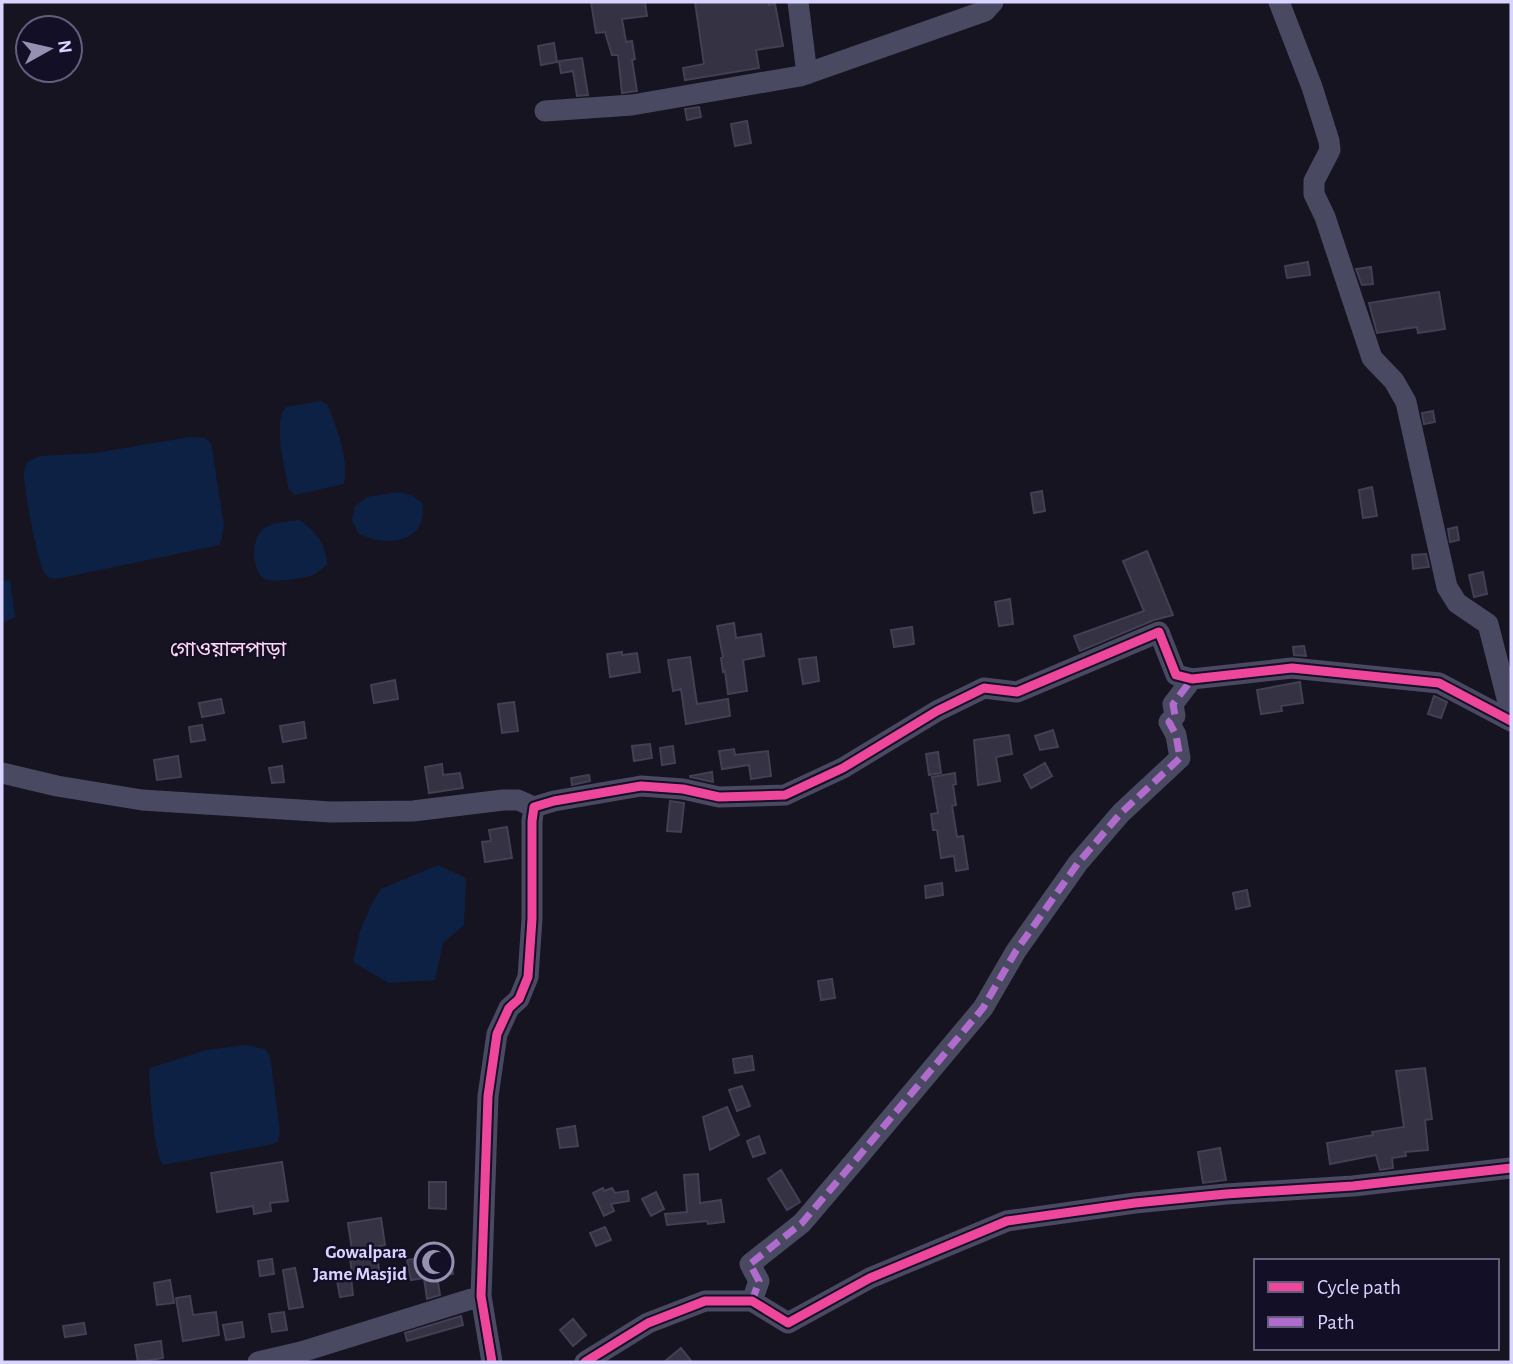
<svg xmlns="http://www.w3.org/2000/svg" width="1513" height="1364" viewBox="0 0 1513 1364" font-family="'Alegreya Sans','Noto Sans Bengali',sans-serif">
<rect width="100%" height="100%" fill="#161421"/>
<path fill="#0d2144" d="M320 401 327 404C337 429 349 457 344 484L295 495 289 489C285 469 272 423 286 407Z
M190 437 204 438 211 443 224 526 220 545 61 578C56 579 50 580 46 575 37 564 25 492 24 476 24 470 25 466 29 461L40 456 95 453Z
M398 492 411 495 422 503C430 543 384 548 358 533L352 520 355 506 367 497Z
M299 520C315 530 327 545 327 565 322 568 318 572 313 575 306 578 273 583 265 579 251 571 251 540 262 530 271 522 287 522 299 520Z
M10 580 15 617 2 623V581Z
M438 865 466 878 464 925 443 943 435 980 389 983 353 962 360 931 371 905 381 889Z
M246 1045 265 1049 270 1056 280 1131 278 1141 273 1144 163 1165C153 1150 151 1097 149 1076L150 1068 206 1050Z"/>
<path fill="#343243" stroke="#433f54" stroke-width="2" d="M591 2H645L647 16 622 19 626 42 632 41 635 59 632 60 637 91 622 93 618 55H612L605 32 596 33Z
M695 2H769V5L775 4 783 46 756 50 759 68 685 80 683 68 704 64Z
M554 43 557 62 541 65 538 46Z
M582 58 588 95 577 96 573 71 561 73 559 61Z
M699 107 701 117 687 120 685 109Z
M747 121 751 143 735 146 731 124Z
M1308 262 1310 275 1287 278 1285 266Z
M1371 267 1373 284 1362 285 1356 269Z
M1439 292 1445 329 1418 333 1417 327 1377 333 1369 303Z
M1433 411 1435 422 1424 424 1422 413Z
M1372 487 1377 516 1363 518 1359 490Z
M1042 491 1045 511 1034 513 1031 493Z
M1457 527 1459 540 1450 542 1448 529Z
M1147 551 1173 615 1154 620 1080 651 1074 636 1144 611 1123 561Z
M1426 554 1429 567 1413 569 1412 555Z
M1483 572 1487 594 1474 597 1469 575Z
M1010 599 1013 624 999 626 995 602Z
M734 623 736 638 761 634 764 656 743 660 747 691 728 694 725 671 723 672 721 658 723 657 717 626Z
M912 627 914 644 894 647 891 630Z
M1304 646 1306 656 1294 655 1293 647Z
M622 652V655L637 653 640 672 610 677 607 654Z
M690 657 697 704 728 699 730 716 686 724 681 689 673 691 668 660Z
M816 657 819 681 803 684 799 659Z
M395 680 398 699 374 703 371 685Z
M1300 682 1303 703 1281 706 1282 711 1261 714 1257 690Z
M1434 696 1447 702 1441 718 1428 714Z
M221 699 224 713 202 717 199 703Z
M514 702 518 731 502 733 498 704Z
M304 722 306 738 283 742 280 726Z
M202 725 205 740 191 742 189 727Z
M1053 730 1058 747 1040 750 1035 736Z
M1009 735 1012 754 996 757 1000 781 978 785 974 740Z
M650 744 652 758 634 761 632 746Z
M673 746 675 763 662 765 660 748Z
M734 749 735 755 768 751 771 776 751 779 749 765 722 769 719 751Z
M938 752 941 773 929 775 926 754Z
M178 756 181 777 157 780 154 760Z
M1045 763 1052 776 1031 788 1024 775Z
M442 764 443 775 460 773 463 788 429 793 425 767Z
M282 766 284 782 272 783 269 768Z
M712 772 713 782 690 777V776Z
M955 773 956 784 953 785 956 805 952 806 957 837 963 836 968 869 956 871 954 856 941 858 937 830H933L931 814 938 813 932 777Z
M589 775 590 781 572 785 571 778Z
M670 801 684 803 681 832 667 831Z
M507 827 512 858 485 862 482 842 491 841 489 830Z
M942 883 943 895 926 898 925 886Z
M1247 890 1250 906 1236 909 1233 893Z
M832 979 835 998 821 1000 818 981Z
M752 1056 754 1070 735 1073 733 1059Z
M1425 1068 1432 1119 1425 1120 1428 1150 1405 1152 1406 1156 1392 1158 1393 1168 1380 1170 1376 1155 1330 1164 1327 1143 1373 1135 1372 1132 1404 1127 1396 1071Z
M742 1086 750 1106 737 1111 729 1090Z
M727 1107 739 1135 710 1150 703 1117Z
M575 1126 578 1146 560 1148 557 1129Z
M759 1136 765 1153 753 1157 747 1141Z
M1220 1148 1226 1180 1203 1183 1198 1152Z
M282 1162 288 1201 270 1203 271 1211 254 1214 253 1206 217 1212 211 1173Z
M781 1170 800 1202 787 1210 768 1179Z
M698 1174 700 1203 721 1200 724 1222 708 1224 707 1221 667 1225 665 1214 687 1212 684 1175Z
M429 1182H446V1209L429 1208Z
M603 1188 604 1191 612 1188 615 1193 628 1191 629 1201 611 1204 614 1211 604 1216 593 1193Z
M656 1192 664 1209 651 1216 642 1199Z
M381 1218 385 1245 376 1247 379 1270 352 1274 350 1258 353 1257 348 1223Z
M605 1227 611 1240 596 1246 590 1233Z
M450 1253 453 1274 437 1276 440 1295 427 1299 424 1278 411 1280 407 1260Z
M272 1259 274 1274 260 1276 258 1261Z
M295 1268 303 1307 289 1309 283 1270Z
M351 1278 353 1295 340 1297 337 1280Z
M170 1280 174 1303 157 1305 154 1283Z
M190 1296 193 1315 216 1312 219 1335 183 1341 176 1298Z
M284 1312 287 1330 272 1332 269 1314Z
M461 1316 463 1325 407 1341 405 1333Z
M573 1319 586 1335 573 1346 560 1330Z
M242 1322 244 1337 226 1340 223 1325Z
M84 1323 86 1334 65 1337 63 1326Z
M161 1341 163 1358 138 1362 135 1345Z
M681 1348 692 1362H664Z"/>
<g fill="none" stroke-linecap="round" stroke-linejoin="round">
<path stroke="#4a4962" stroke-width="21" d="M798 2 807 74
M1279 2 1312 87 1329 141 1330 150 1314 181V194L1325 217 1372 358 1394 381 1406 402 1447 587 1457 603 1488 624 1511 714
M545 111 632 105 800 76 985 11 993 2
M2 773 57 786 142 800 331 812 413 811 503 800H518L534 807
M752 1301 759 1281 750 1264 802 1223 859 1156 983 1008 1016 951 1078 863 1121 813 1180 758 1176 735 1169 722 1175 716 1173 704 1192 679
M258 1362 301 1352 481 1296
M492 1362 481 1296 488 1096 497 1034 509 1008 519 999 528 977 532 919V821L534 807 554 801 641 786 683 789 719 797 785 795 843 768 937 711 984 688 1017 692 1159 632 1176 675 1192 679 1292 668 1439 683 1511 721
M585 1362 648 1323 705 1301H752L788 1323 870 1278 1007 1221 1135 1203 1226 1194 1353 1186 1511 1168"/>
<path stroke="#b06ccc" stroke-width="7" stroke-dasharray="14 7" stroke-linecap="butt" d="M752 1301 759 1281 750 1264 802 1223 859 1156 983 1008 1016 951 1078 863 1121 813 1180 758 1176 735 1169 722 1175 716 1173 704 1192 679"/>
<defs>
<path id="cycleway" d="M492 1362 481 1296 488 1096 497 1034 509 1008 519 999 528 977 532 919V821L534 807 554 801 641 786 683 789 719 797 785 795 843 768 937 711 984 688 1017 692 1159 632 1176 675 1192 679 1292 668 1439 683 1511 721
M585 1362 648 1323 705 1301H752L788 1323 870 1278 1007 1221 1135 1203 1226 1194 1353 1186 1511 1168"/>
</defs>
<use href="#cycleway" stroke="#130f26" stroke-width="13"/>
<use href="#cycleway" stroke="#ed469a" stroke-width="9"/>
</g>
<defs>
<symbol id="mosque-ring" viewBox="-11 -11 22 22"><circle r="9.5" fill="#130f26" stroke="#9591b1" stroke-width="1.5"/><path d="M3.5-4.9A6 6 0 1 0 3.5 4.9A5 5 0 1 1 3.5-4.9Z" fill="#9591b1"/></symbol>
</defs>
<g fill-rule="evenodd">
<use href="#mosque-ring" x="412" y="1240" width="44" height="44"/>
</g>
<g text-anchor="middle" stroke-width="5" stroke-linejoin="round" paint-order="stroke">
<g font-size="19" font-weight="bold" fill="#d9d4ff" stroke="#130f26" text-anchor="end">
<text x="407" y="1258">Gowalpara<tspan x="407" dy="22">Jame Masjid</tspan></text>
</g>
<g font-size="21" fill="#ffd6f0" stroke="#130f26">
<text x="228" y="656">গোওয়ালপাড়া</text>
</g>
</g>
<rect width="1513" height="1364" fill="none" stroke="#d9d4ff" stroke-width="7"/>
<rect x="1254" y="1259" width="245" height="91" fill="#130f26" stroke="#625e7d" stroke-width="2"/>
<rect x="1268" y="1282" width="35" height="10" fill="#ed469a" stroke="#625e7d" stroke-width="2"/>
<text x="1317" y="1294" font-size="21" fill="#d9d4ff">Cycle path</text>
<rect x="1268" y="1317" width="35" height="10" fill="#b06ccc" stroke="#625e7d" stroke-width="2"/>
<text x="1317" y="1329" font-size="21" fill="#d9d4ff">Path</text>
<g transform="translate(49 49) rotate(82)"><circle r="33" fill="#130f26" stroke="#625e7d" stroke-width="2"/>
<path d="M0-5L12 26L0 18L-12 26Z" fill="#9591b1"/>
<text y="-10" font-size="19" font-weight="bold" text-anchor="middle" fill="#d9d4ff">N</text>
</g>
</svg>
